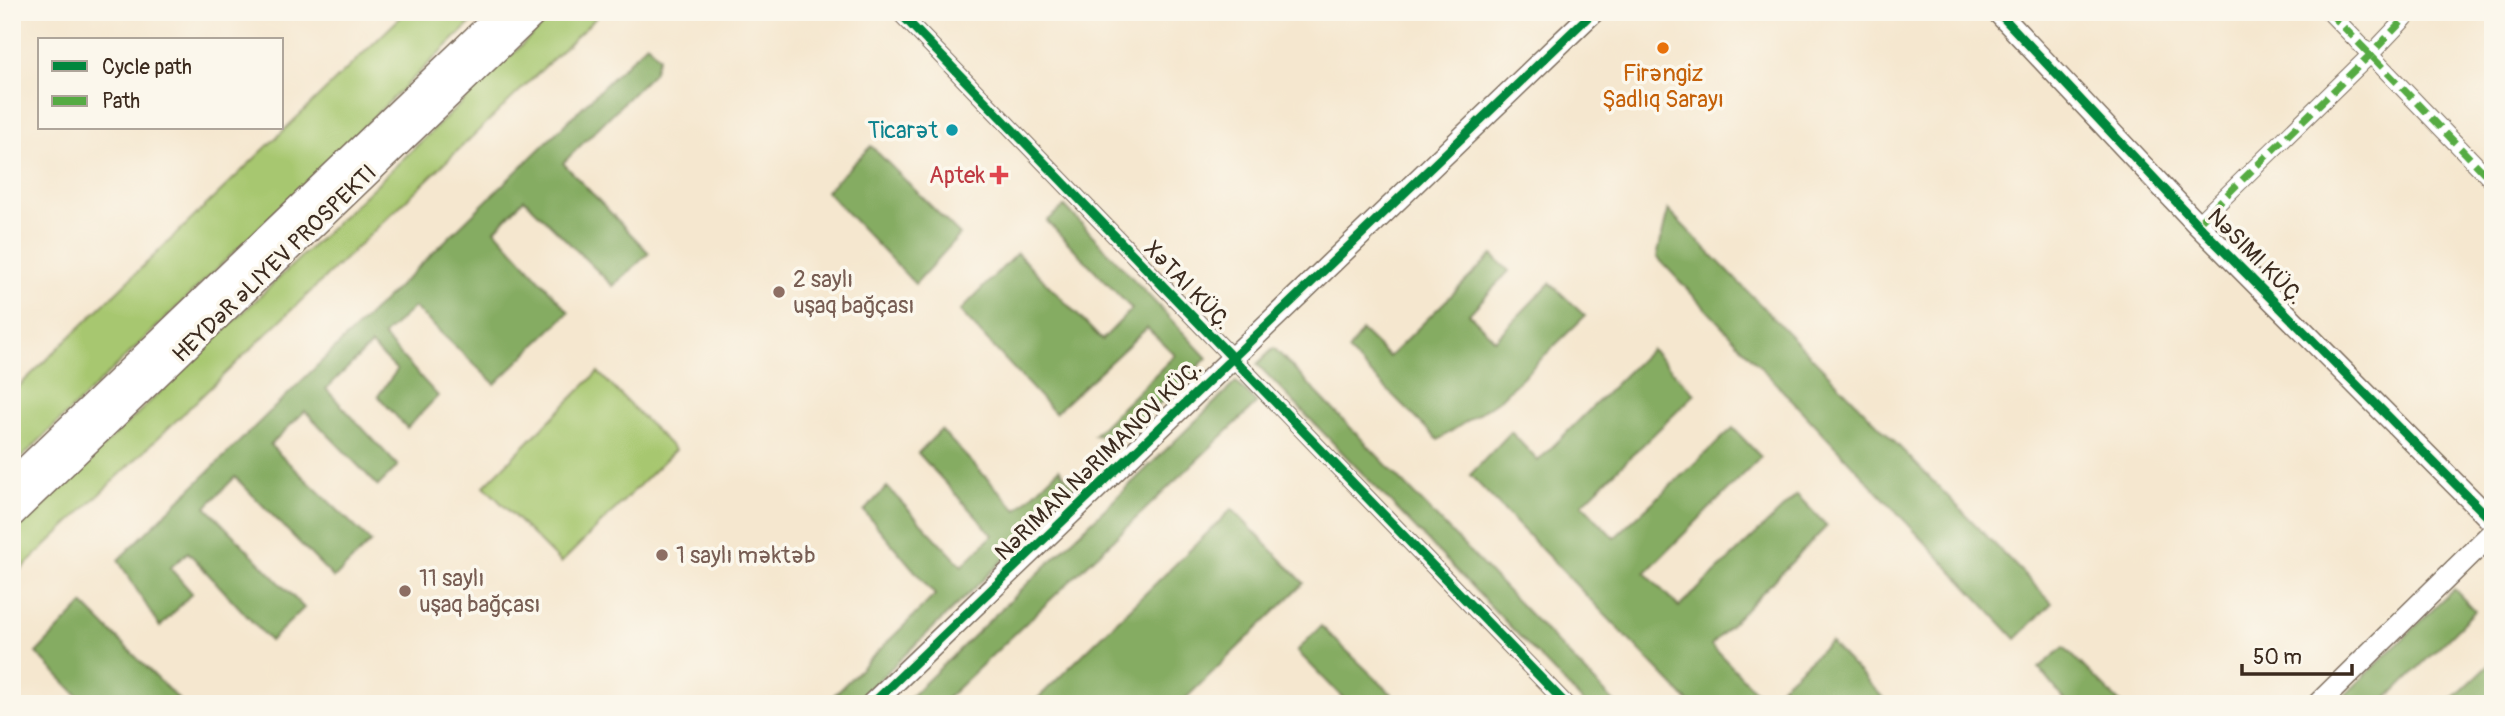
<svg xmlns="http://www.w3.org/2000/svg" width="2505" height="716" viewBox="0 0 2505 716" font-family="Pangolin,sans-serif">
<rect width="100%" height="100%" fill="#fbf7ec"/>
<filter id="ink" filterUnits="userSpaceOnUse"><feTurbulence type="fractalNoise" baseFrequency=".0143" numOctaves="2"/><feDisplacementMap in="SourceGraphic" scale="14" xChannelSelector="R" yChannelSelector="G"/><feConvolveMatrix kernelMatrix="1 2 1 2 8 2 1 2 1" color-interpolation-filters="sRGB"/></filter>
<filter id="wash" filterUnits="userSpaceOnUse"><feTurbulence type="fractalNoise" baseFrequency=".00686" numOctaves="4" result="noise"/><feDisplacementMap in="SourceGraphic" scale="28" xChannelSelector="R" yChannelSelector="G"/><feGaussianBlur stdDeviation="1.57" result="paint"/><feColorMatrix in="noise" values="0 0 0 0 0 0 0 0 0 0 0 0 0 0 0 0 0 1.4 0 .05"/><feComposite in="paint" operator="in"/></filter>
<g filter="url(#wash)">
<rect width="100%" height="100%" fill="#f5e7cf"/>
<path fill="#a7c770" stroke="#717847" stroke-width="2" d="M406 12H482L12 467V393Z
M556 12H602L12 578V534Z
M598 372 675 450 561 563 484 486Z"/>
<path fill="#85ac62" stroke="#606b40" stroke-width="2" d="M647 44 659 57 653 73 563 163 649 253 613 286 524 199 495 230 569 312 495 384 414 307 383 336 438 396 407 428 378 396 397 370 371 345 326 389 398 466 378 486 305 411 270 445 371 542 334 578 235 477 206 507 304 608 270 641 188 552 170 568 192 593 160 627 118 560Z
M871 146 960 235 915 284 826 191Z
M1065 206 1207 358 1123 439 1094 435 1175 355 1147 328 1055 413 960 311 1017 253 1102 340 1132 309 1047 221Z
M1668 210 2052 603 2016 639 1657 257Z
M1492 255 1509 271 1469 314 1495 340 1550 283 1585 316 1499 400 1438 440 1348 351 1362 331 1389 357Z
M1274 348 1616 704H1585L1257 364Z
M1651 349 1695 394 1582 504 1614 538 1733 428 1761 457 1645 573 1679 607 1797 495 1827 526 1711 645 1765 701 1830 642 1889 704H1691L1470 475 1511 432 1538 461Z
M1236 382 1257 403 941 704H903Z
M941 430 1017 510 1059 469 1076 490 854 704H825L935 595 864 511 887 487 962 566 993 535 918 453Z
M1232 509 1304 583 1180 704H1032Z
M2454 589 2475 611 2382 704H2336Z
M83 604 183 704H86L36 653Z
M1321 626 1402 704H1349L1297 651Z
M2064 647 2121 704H2068L2039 668Z
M2493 661V704H2447Z"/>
</g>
<g filter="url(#ink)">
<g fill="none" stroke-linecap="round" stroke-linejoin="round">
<defs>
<path id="street" d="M899 12 1566 704
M2329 12 2493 182
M2197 224 2370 55 2411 12"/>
<path id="secondary" d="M1998 12 2197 224 2493 522
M872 704 1593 12
M2318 704 2493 532"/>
<path id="primary" d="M12 482 502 12
M12 515 536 12"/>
</defs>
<use href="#street" stroke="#7c6c5c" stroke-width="18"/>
<use href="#secondary" stroke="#7c6c5c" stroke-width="24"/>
<use href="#primary" stroke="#7c6c5c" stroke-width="27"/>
<use href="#street" stroke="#fff" stroke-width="16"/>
<use href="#secondary" stroke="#fff" stroke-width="21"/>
<use href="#primary" stroke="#fff" stroke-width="24"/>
<path stroke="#55ab43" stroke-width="7" stroke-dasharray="14 7" stroke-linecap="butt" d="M2329 12 2493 182
M2197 224 2370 55 2411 12"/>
<defs>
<path id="cycleway" d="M899 12 1566 704
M1998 12 2197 224 2493 522
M872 704 1593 12"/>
</defs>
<use href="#cycleway" stroke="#fbf7ec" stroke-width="13"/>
<use href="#cycleway" stroke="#00873e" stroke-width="9"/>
</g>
</g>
<circle fill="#e8710a" stroke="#fbf7ec" stroke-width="2.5" cx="1663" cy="48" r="7"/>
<circle fill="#0f9aa8" stroke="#fbf7ec" stroke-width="2.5" cx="952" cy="130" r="7"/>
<path fill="#e0444e" stroke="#fbf7ec" stroke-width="2.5" d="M995.5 164.5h7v7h7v7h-7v7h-7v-7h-7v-7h7z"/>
<g fill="#8d6e63" stroke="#fbf7ec" stroke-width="2.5">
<circle cx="779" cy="292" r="7"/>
<circle cx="662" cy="555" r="7"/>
<circle cx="405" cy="591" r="7"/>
</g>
<g text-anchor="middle" stroke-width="7" stroke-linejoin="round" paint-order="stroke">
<g font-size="23" fill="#c56008" stroke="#fbf7ec">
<text x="1663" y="81">Firəngiz<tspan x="1663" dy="26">Şadlıq Sarayı</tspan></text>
</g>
<g font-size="23" fill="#0d838f" stroke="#fbf7ec" text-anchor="end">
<text x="938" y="138">Ticarət</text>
</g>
<g font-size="23" fill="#be3a42" stroke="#fbf7ec" text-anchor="end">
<text x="985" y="183">Aptek</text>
</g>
<g font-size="23" fill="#3b2a1e" stroke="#fbf7ec">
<text transform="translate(2256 256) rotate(45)" y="8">NƏSIMI KÜÇ.</text>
<text transform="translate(274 263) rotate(-44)" y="8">HEYDƏR ƏLIYEV PROSPEKTI</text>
<text transform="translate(1188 285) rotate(46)" y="8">XƏTAI KÜÇ.</text>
<text transform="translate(1098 460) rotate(-44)" y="8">NƏRIMAN NƏRIMANOV KÜÇ.</text>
</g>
<g font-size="23" fill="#785e54" stroke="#fbf7ec" text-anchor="start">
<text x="793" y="287">2 saylı<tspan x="793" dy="26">uşaq bağçası</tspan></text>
<text x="676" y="563">1 saylı məktəb</text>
<text x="419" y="586">11 saylı<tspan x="419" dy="26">uşaq bağçası</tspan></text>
</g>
</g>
<rect width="2505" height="716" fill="none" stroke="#fbf7ec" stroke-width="42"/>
<rect x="38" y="38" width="245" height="91" fill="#fbf7ec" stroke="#aea59a" stroke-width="2"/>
<rect x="52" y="61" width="35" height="10" fill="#00873e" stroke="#aea59a" stroke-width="2"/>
<text x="102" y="74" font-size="21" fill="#3b2a1e">Cycle path</text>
<rect x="52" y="96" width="35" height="10" fill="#55ab43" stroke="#aea59a" stroke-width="2"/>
<text x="102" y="108" font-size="21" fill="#3b2a1e">Path</text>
<path d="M2242 664v10h110v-10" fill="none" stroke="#3b2a1e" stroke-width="3.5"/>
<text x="2253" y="664" font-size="21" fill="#3b2a1e" stroke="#fbf7ec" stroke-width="5" paint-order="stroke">50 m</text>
</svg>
